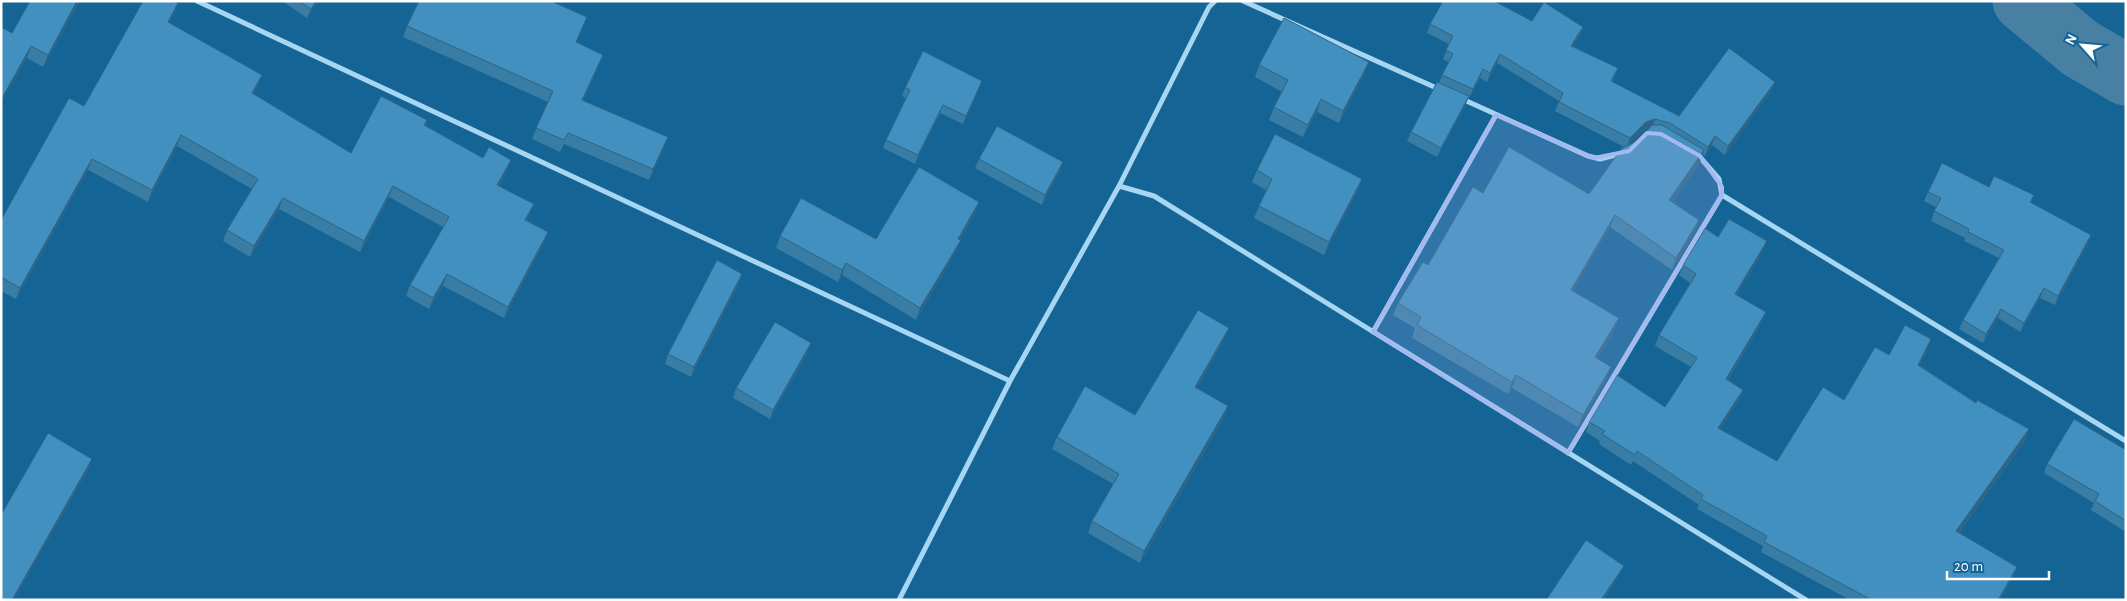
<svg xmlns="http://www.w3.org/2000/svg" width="2127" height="601" viewBox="0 0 2127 601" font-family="'Alegreya Sans',sans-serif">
<rect width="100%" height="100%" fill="#156496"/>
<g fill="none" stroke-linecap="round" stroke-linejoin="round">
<path stroke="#4880a3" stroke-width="61" d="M2023 1 2081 49 2126 75"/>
<path stroke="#a6d6f2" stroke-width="5" d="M197 1 1010 381 899 600
M1243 1 1441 90
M1460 98 1588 156 1600 159 1623 153
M1698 155 1719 179 1722 195 2126 441
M1119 186 1209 7 1215 1
M1373 332 1496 115
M1010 381 1119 186 1154 196 1806 600
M1568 453 1722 195"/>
</g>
<path fill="#397ca4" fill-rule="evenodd" d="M30 1H80L43 67 27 58 12 33Z
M282 1H318L307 18Z
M178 3 174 15 169 23 258 86 253 94 351 153 427 120 425 126 507 171 499 186 530 215 527 220 548 232 544 243 504 318 443 286 429 309 406 296 410 285 443 227 389 197 360 252 279 209 250 257 223 241 227 230 252 189 177 146 148 202 88 170 16 299 1 291V220L84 106Z
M1532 21 1583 27 1580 36 1573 46 1618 68 1612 82 1679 116 1775 82 1771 91 1725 155 1712 145 1705 156 1703 154 1700 163 1672 202 1699 220 1694 233 1672 270 1610 227 1573 291 1619 318 1614 331 1597 358 1611 367 1606 380 1578 427 1512 388 1508 394 1412 338 1415 328 1393 315 1398 303 1483 193 1589 194 1624 147 1555 111 1559 101 1497 63 1487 82 1480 78 1469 98 1468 97 1465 106 1437 157 1407 141 1411 132 1439 83 1442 75 1449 62 1443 59 1449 44 1427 33 1430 24ZM1649 128 1639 140 1629 144 1643 131Z
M407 26 582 29 576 42 603 55 583 101 664 148 649 180 564 144 560 152 532 139 548 102 403 37Z
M1259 65 1364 75 1339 123 1317 112 1303 137 1269 120 1274 107 1282 92 1255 77Z
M905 88 979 89 963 124 940 113 915 164 883 148 886 140 906 98 902 96Z
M979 159 1060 171 1042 205 975 168Z
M1257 170 1362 179 1357 192 1324 255 1254 218 1259 206 1266 190 1252 182Z
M1989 187 2034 195 2031 203 2088 244 2055 305 2040 298 2020 332 1998 318 1983 343 1959 329 1963 320 1999 258 1964 241 1965 238 1931 221 1936 207 1924 201 1928 192Z
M979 202 975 214 960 240 956 252 916 320 842 275 838 282 776 248 780 236 876 239Z
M1718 237 1763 251 1737 295 1762 322 1728 380 1743 390 1739 400 1720 429 1777 461 1844 400 1889 355 1928 349 1919 365 1976 403 2029 429 2026 439 1959 533 2017 567 2013 577 2000 600H1850L1761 552 1763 546 1697 509 1699 505 1633 461 1631 465 1599 444 1600 441 1586 432 1589 422 1665 407 1691 367 1655 346 1659 335 1690 283 1679 275 1683 265Z
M739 283 691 377 665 364 668 354Z
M1224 340 1197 388 1228 406 1224 418 1140 563 1088 533 1092 521 1113 484 1052 449 1057 437 1135 415Z
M808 352 770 419 733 398 736 388Z
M2126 450V532L2091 510 2094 503 2044 473 2047 464Z"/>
<path fill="#2e6586" d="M77 1H80L43 67 48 55Z
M316 1H318L307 18 311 9Z
M178 3 174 15 164 34 168 22Z
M1583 27 1580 36 1568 55 1571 46Z
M31 46 27 58 1 104V100Z
M1500 54 1497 63 1487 82 1490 73Z
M603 55 598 66 578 112 582 100Z
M1369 62 1364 75 1339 123 1343 111Z
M1483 69 1480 78 1469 98 1473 89Z
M262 75 258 86 248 104 252 93Z
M982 81 979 89 963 124 966 116Z
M1775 82 1771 91 1725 155 1728 146Z
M1469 96 1465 106 1437 157 1441 148Z
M1321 99 1317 112 1303 137 1308 125Z
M943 105 940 113 915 164 918 155Z
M1655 119 1652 128 1643 131 1626 148 1630 138 1646 122Z
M181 135 177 146 148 202 152 190Z
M1715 136 1712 145 1705 156 1708 147Z
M668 137 664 148 649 180 653 169Z
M1704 150 1700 163 1665 213 1669 200Z
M92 159 88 170 16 299 20 288Z
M511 160 507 171 493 196 497 185Z
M1063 162 1060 171 1042 205 1045 195Z
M1362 179 1357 192 1324 255 1329 242Z
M393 186 389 197 360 252 364 241Z
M283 198 279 209 250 257 254 246Z
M979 202 975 214 954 250 958 239Z
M534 204 530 215 521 231 525 220Z
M1615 215 1610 227 1567 303 1571 290Z
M1699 220 1694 233 1672 270 1676 258Z
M548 232 544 243 504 318 508 307Z
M2091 235 2088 244 2055 305 2058 296Z
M961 240 956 252 916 320 920 308Z
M1767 241 1763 251 1732 304 1735 294Z
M846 263 842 275 838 282 842 270Z
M447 274 443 286 429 309 433 298Z
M742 274 739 283 691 377 694 367Z
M2044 288 2040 298 2020 332 2024 323Z
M2001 309 1998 318 1983 343 1986 334Z
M1766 312 1762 322 1722 389 1726 379Z
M1619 318 1614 331 1591 370 1595 357Z
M1229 328 1224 340 1191 399 1195 387Z
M1931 339 1928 349 1915 375 1918 365Z
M811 343 808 352 770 419 773 410Z
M1611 367 1606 380 1578 427 1583 415Z
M1516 375 1512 388 1508 394 1512 382Z
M1743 390 1739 400 1715 438 1718 428Z
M1228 406 1224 418 1140 563 1144 551Z
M2029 429 2026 439 1953 541 1956 531Z
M92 459 88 471 14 600H12Z
M1624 566 1620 575 1604 600H1601Z
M2017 567 2013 577 2000 600H1998Z"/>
<path fill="#4290bf" stroke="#2e6586" d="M30 1H77L48 55 31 46 1 100V27L12 33Z
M143 1H174L178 3 168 22 262 75 252 93 351 153 381 96 427 120 424 125 483 158 489 147 511 160 497 185 534 204 525 220 548 232 508 307 447 274 433 298 410 285 449 217 393 186 364 241 283 198 254 246 227 230 258 179 181 135 152 190 92 159 20 288 1 277V220L69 98 84 106Z
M299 1H316L311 9Z
M419 1H551L587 17 576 42 603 55 582 100 668 137 653 169 568 133 564 140 536 128 553 91 407 26Z
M1443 1H1494L1532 21 1544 2 1583 27 1571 46 1618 68 1611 81 1679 116 1729 48 1775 82 1728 146 1715 136 1708 147 1670 123 1655 119 1646 122 1630 138 1559 102 1563 93 1500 54 1490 73 1483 69 1473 89 1442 75 1453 54 1446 50 1453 36 1430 24Z
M1284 18 1369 62 1343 111 1321 99 1308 125 1274 107 1288 80 1259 65Z
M923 51 982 81 966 116 943 105 918 155 886 140 910 90 905 88Z
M1437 82 1469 96 1441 148 1411 132Z
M1652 125H1662L1704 150 1669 200 1699 220 1676 258 1615 215 1571 290 1619 318 1595 357 1611 367 1583 415 1516 375 1512 382 1417 325 1421 317 1398 303 1423 262 1428 265 1473 187 1483 193 1509 147 1589 194 1622 148 1639 140Z
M997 126 1063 162 1045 195 979 159Z
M1275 134 1362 179 1329 242 1259 206 1272 179 1257 170Z
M1942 163 1989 187 1994 176 2034 195 2030 202 2091 235 2058 296 2044 288 2024 323 2001 309 1986 334 1963 320 2004 250 1968 232 1969 229 1934 211 1941 198 1928 192Z
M919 167 979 202 958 239 961 240 920 308 846 263 842 270 780 236 801 198 876 239Z
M1729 219 1767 241 1735 294 1766 312 1726 379 1743 390 1718 428 1777 461 1823 387 1844 400 1875 347 1889 355 1905 325 1931 339 1918 365 1976 403 1977 400 2029 429 1956 531 2017 567 1998 600H1868V598L1764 542 1767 536 1701 499 1703 495 1637 451 1635 455 1602 434 1605 431 1589 422 1617 375 1665 407 1697 358 1659 335 1696 274 1683 265 1705 228 1718 237Z
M717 260 742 274 694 367 668 354Z
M1198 310 1229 328 1195 387 1228 406 1144 551 1092 521 1119 474 1057 437 1085 386 1135 415Z
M775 322 811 343 773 410 736 388Z
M2074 419 2126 450V521L2095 501 2099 494 2047 464Z
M48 433 92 459 12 600H1V515Z
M1586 540 1624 566 1601 600H1546Z"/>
<path fill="#a5b8ef" fill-opacity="0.2" stroke="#a5b8ef" stroke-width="4" stroke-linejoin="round" d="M1496 115 1594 158 1629 151 1647 133 1661 134 1700 156 1722 187V195L1568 453 1373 332Z"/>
<rect width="2127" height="601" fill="none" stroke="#ffffff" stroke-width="5"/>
<g transform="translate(2082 45) rotate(297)" stroke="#156496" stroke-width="4" paint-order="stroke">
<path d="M0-4L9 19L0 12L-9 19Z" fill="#ffffff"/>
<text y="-8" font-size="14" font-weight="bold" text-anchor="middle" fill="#ffffff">N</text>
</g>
<path d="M1947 571v8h102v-8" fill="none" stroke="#ffffff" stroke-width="2.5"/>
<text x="1954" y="571" font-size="15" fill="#ffffff" stroke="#156496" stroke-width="4" paint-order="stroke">20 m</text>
</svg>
